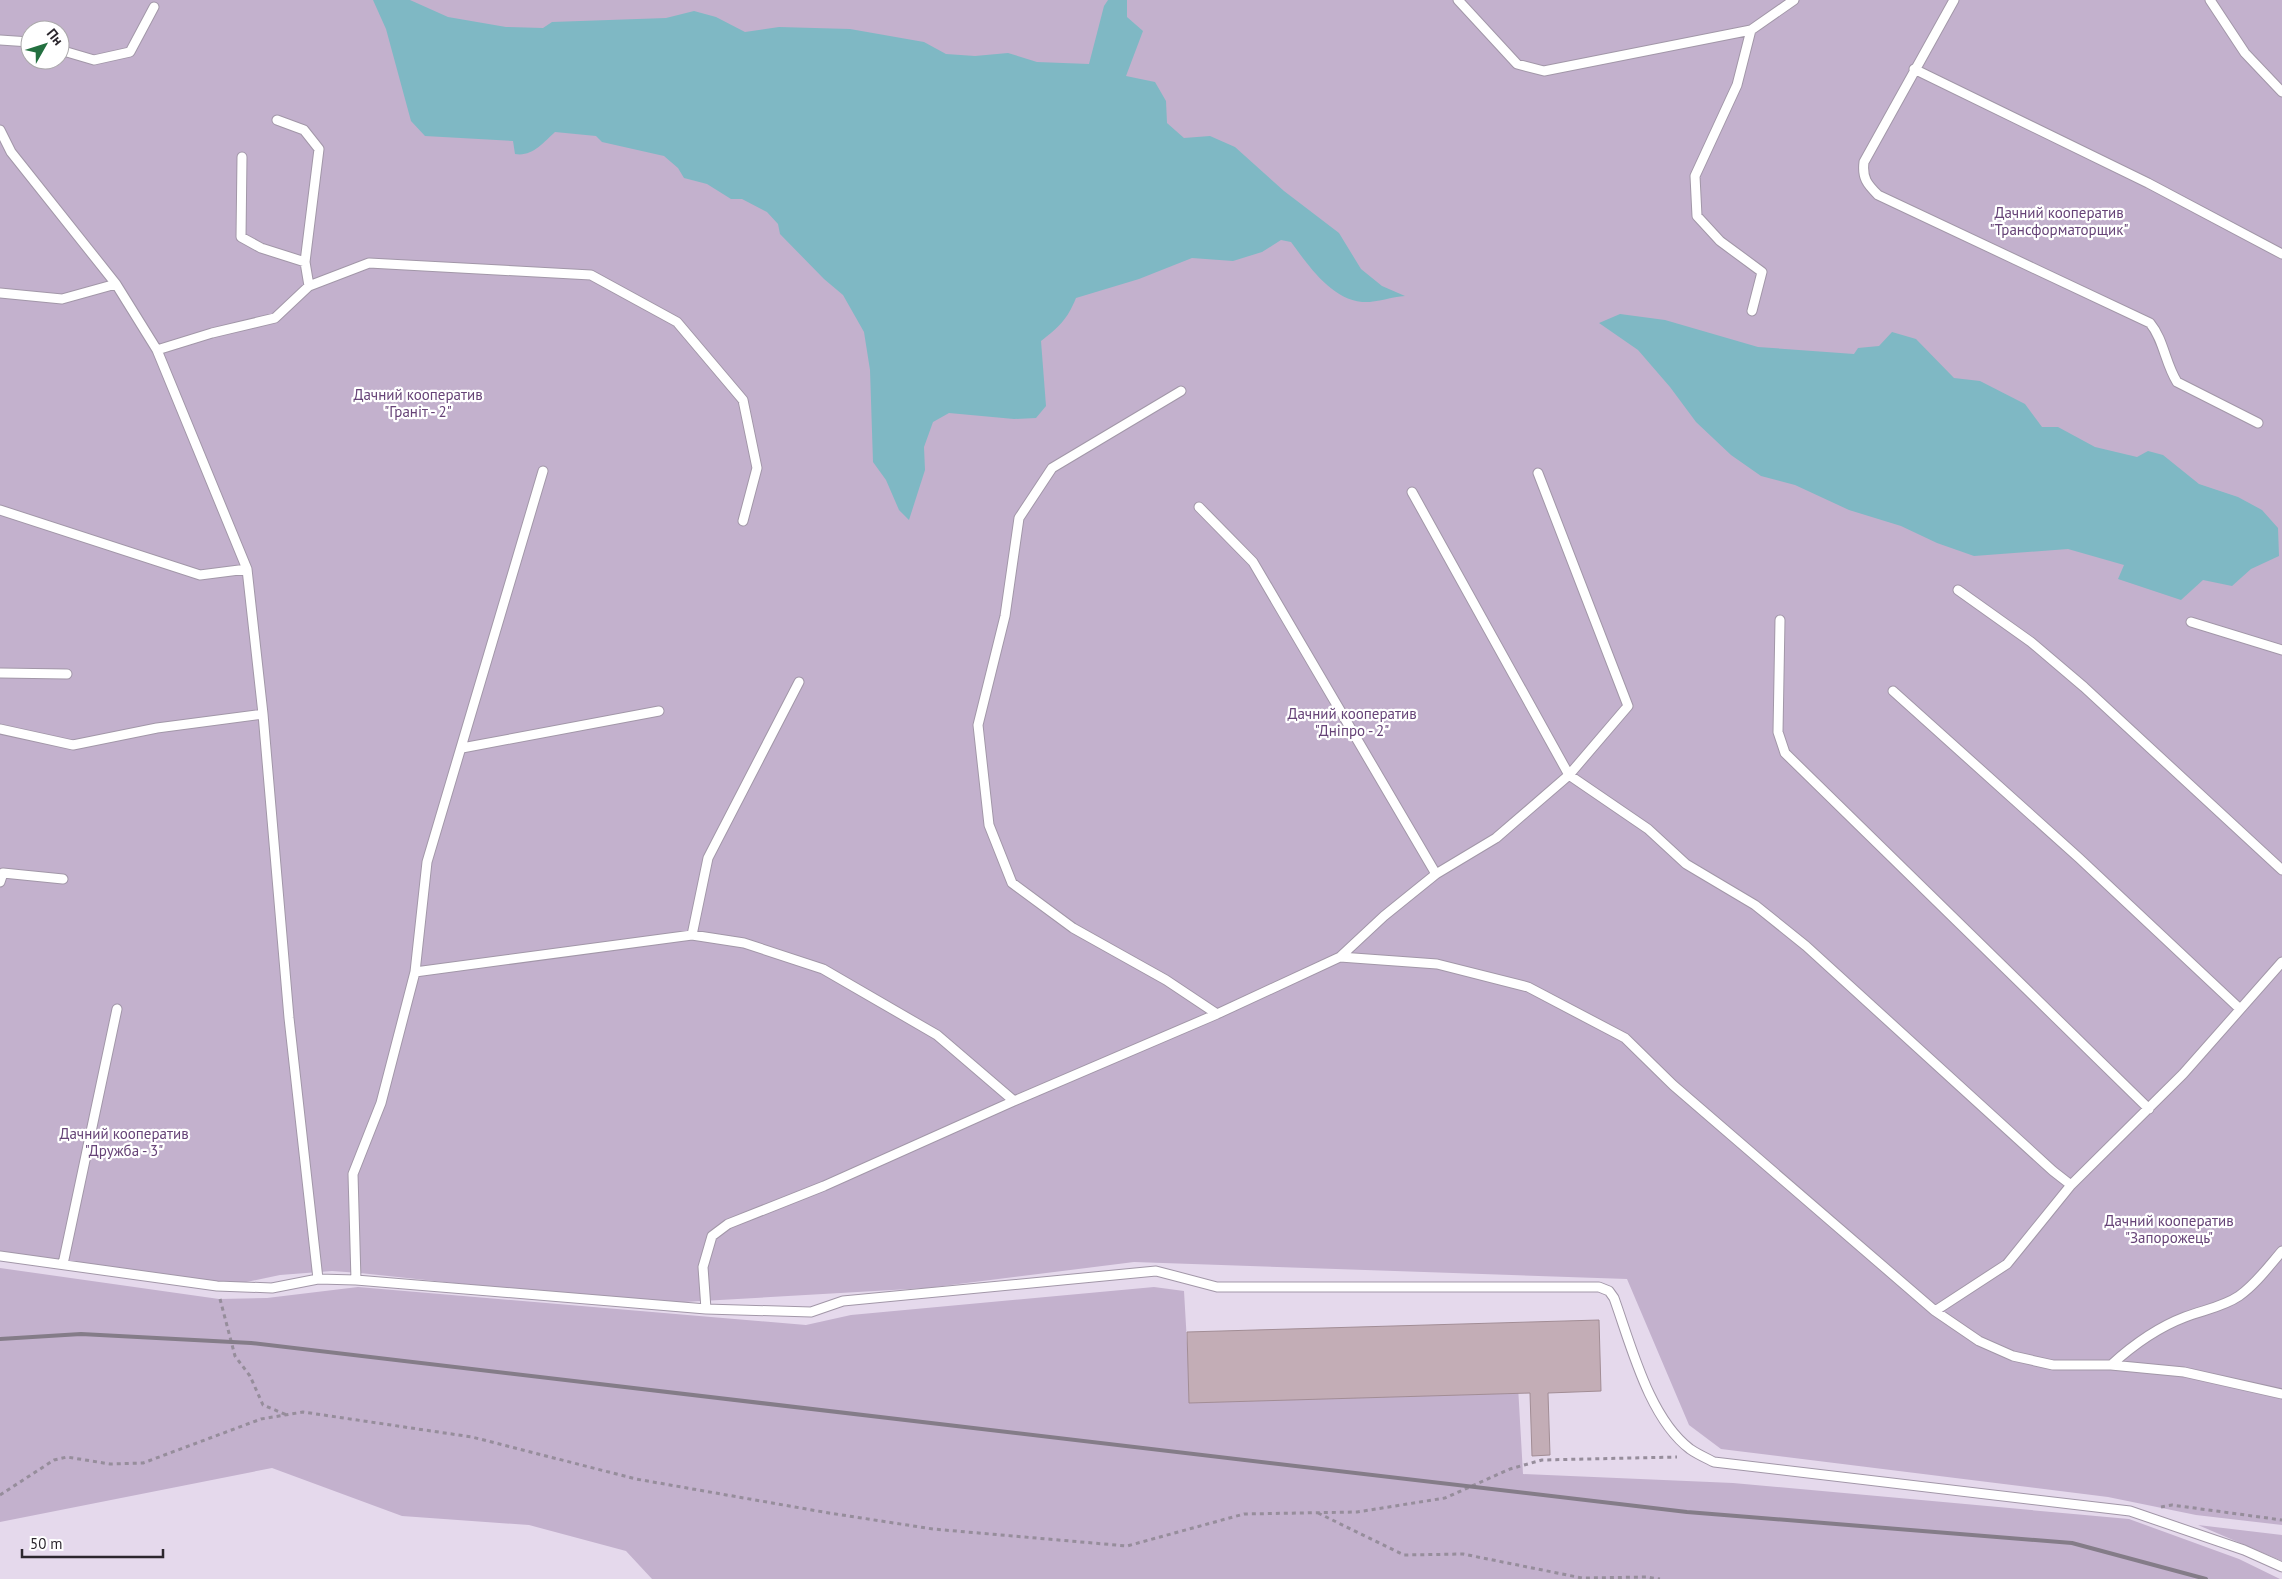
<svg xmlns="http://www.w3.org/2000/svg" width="2282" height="1579" viewBox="0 0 2282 1579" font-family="'PT Sans',sans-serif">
<rect width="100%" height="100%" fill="#e5d9ec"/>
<path fill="#c3b1cd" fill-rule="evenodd" d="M0 0H2282V1525L2196 1515 2108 1497 1721 1449 1689 1425 1627 1279 1134 1262 927 1288 649 1304 360 1273 332 1271 280 1275 222 1287 68 1264 0 1261ZM30 30H60V60H30Z
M0 1268 219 1299 267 1298 358 1287 806 1325 851 1315 1154 1287 1184 1291 1190 1395 1518 1386 1523 1474 1733 1483 2129 1519 2239 1559 2280 1579H652L626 1551 529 1525 402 1516 272 1468 0 1522Z
M2198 1525 2282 1535V1561Z"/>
<path fill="#7fb8c4" d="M373 0H410L448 17 506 27 543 28 552 22 666 18 694 11 716 17 745 32 779 27 850 29 924 42 946 54 975 56 1008 53 1037 62 1089 64 1104 6 1108 0H1127V17L1143 31 1126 76 1155 82 1166 101 1167 123 1184 138 1210 136 1235 147 1284 191 1339 233 1361 269 1382 286 1405 296C1391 297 1375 303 1362 302 1331 299 1308 265 1291 242L1281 240 1262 252 1233 261 1192 258 1139 279 1076 298C1067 320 1059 327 1041 341L1046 406 1036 418 1014 419 949 413 933 422 924 447 925 470 909 520 899 510 886 480 873 462 870 370 864 332 843 295 824 279 780 234 778 224 767 212 742 199H731L707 184 684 178 678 168 664 156 602 142 596 136 555 132C543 143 532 157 515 154L513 141 425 136 411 121 386 29Z
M1620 314 1665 320 1758 347 1854 354 1858 348 1879 346 1892 332 1916 339 1954 378 1980 381 2025 404 2042 427H2058L2095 447 2137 457 2148 451 2163 455 2199 484 2238 497 2262 510 2278 528 2279 556 2251 569 2232 586 2203 580 2181 600 2118 579 2124 565 2068 549 1974 556 1937 543 1901 526 1849 510 1795 485 1761 476 1731 455 1696 422 1670 387 1638 350 1599 323Z"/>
<path fill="#c3adb6" stroke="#a28d95" d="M1599 1320 1601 1391 1548 1393 1550 1455 1532 1456 1530 1393 1189 1403 1187 1332Z"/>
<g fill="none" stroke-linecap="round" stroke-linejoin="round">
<defs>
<path id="lane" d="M1458 0 1517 64 1544 71 1751 30 1794 0
M1954 0 1864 162C1862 178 1867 184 1878 195L2150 323C2164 340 2165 363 2177 382L2258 423
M2210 0 2245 53 2282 92
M1751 30 1737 85 1695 176 1697 216 1720 241 1762 272 1752 311
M0 40 30 42
M60 50 94 60 130 52 154 7
M1914 69 2148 183 2282 254
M277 120 304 130 319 149 305 262 309 286
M0 130 11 152 116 284 157 350 247 569 263 714 289 1018 318 1279
M242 157 241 237 261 248 305 262
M0 293 62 299 116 284
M157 350 212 333 275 318 309 286 369 263 591 275 677 322 743 400 757 468 743 521
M1181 391 1052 468 1019 518 1005 616 978 725 989 825 1012 883 1073 928 1166 980 1217 1014
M1412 492 1569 775 1648 829 1686 864 1755 905 1806 946 2053 1171 2071 1185
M1199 507 1253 562 1436 874
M0 510 200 575 247 569
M1958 590 2031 642 2084 687 2282 870
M1780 620 1778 732 1785 753 2149 1109
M2191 622 2282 650
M0 673 67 674
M1893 691 2079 858 2240 1009
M0 729 73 745 157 728 263 714
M462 748 659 711
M0 882 3 873 63 879
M692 935 708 858 799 682
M1340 957 1384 916 1436 874 1496 838 1569 775 1628 706 1538 473
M415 972 427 862 543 471
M0 1256 217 1286 272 1288 318 1279 356 1280 706 1309 811 1312 843 1301 1156 1271 1217 1287H1599L1609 1291 1614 1298C1631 1345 1649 1418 1690 1449 1697 1454 1706 1458 1714 1462L2130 1511 2244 1550 2282 1567
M63 1264 117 1009
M356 1280 353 1174 381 1103 415 972 692 935 744 943 823 969 937 1035 1014 1101
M706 1309 703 1267 712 1236 728 1224 824 1186 1014 1101 1217 1014 1340 957 1437 964 1528 987 1625 1038 1673 1085 1935 1311 1979 1341 2013 1356 2053 1365H2111L2184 1372 2282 1394
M1935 1311 2007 1264 2071 1185 2183 1074 2282 962
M2111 1365C2133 1345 2156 1328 2185 1317 2203 1310 2223 1307 2239 1296 2256 1284 2269 1266 2282 1251"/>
</defs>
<use href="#lane" stroke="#a297a8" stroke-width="11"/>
<path stroke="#968d9b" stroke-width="3" stroke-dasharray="4 4" stroke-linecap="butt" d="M220 1299 235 1356 250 1376 263 1405 287 1415
M0 1495 54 1460 67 1457 110 1464 143 1463 261 1419 303 1412 472 1437 636 1479 829 1513 933 1529 1127 1546 1244 1514 1357 1512 1445 1498 1510 1469 1542 1460 1677 1457
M2161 1507 2172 1505 2282 1520
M1318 1513 1404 1555 1463 1554 1582 1578 1646 1577 1660 1579"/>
<use href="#lane" stroke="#fff" stroke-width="9"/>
<path stroke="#847c88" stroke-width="4" d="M0 1339 81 1334 251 1343 1687 1512 2072 1543 2206 1579"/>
</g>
<g text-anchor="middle" stroke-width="4.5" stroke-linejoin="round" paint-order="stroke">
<g font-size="15" fill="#664377" stroke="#fff">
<text x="2059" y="218">Дачний кооператив<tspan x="2059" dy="17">"Трансформаторщик"</tspan></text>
<text x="418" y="400">Дачний кооператив<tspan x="418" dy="17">"Граніт - 2"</tspan></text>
<text x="1352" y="719">Дачний кооператив<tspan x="1352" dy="17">"Дніпро - 2"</tspan></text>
<text x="124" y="1139">Дачний кооператив<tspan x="124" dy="17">"Дружба - 3"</tspan></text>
<text x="2169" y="1226">Дачний кооператив<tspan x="2169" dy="17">"Запорожець"</tspan></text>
</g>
</g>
<g transform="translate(45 45) rotate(51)"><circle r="24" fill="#ffffff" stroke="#aba9ab"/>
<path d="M0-4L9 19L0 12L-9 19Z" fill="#237040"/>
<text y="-8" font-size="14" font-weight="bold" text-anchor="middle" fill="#2c272e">Пн</text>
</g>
<path d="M22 1549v8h141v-8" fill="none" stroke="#2c272e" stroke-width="2.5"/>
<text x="30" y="1549" font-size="15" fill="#2c272e" stroke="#ffffff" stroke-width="4" paint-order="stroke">50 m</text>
</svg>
